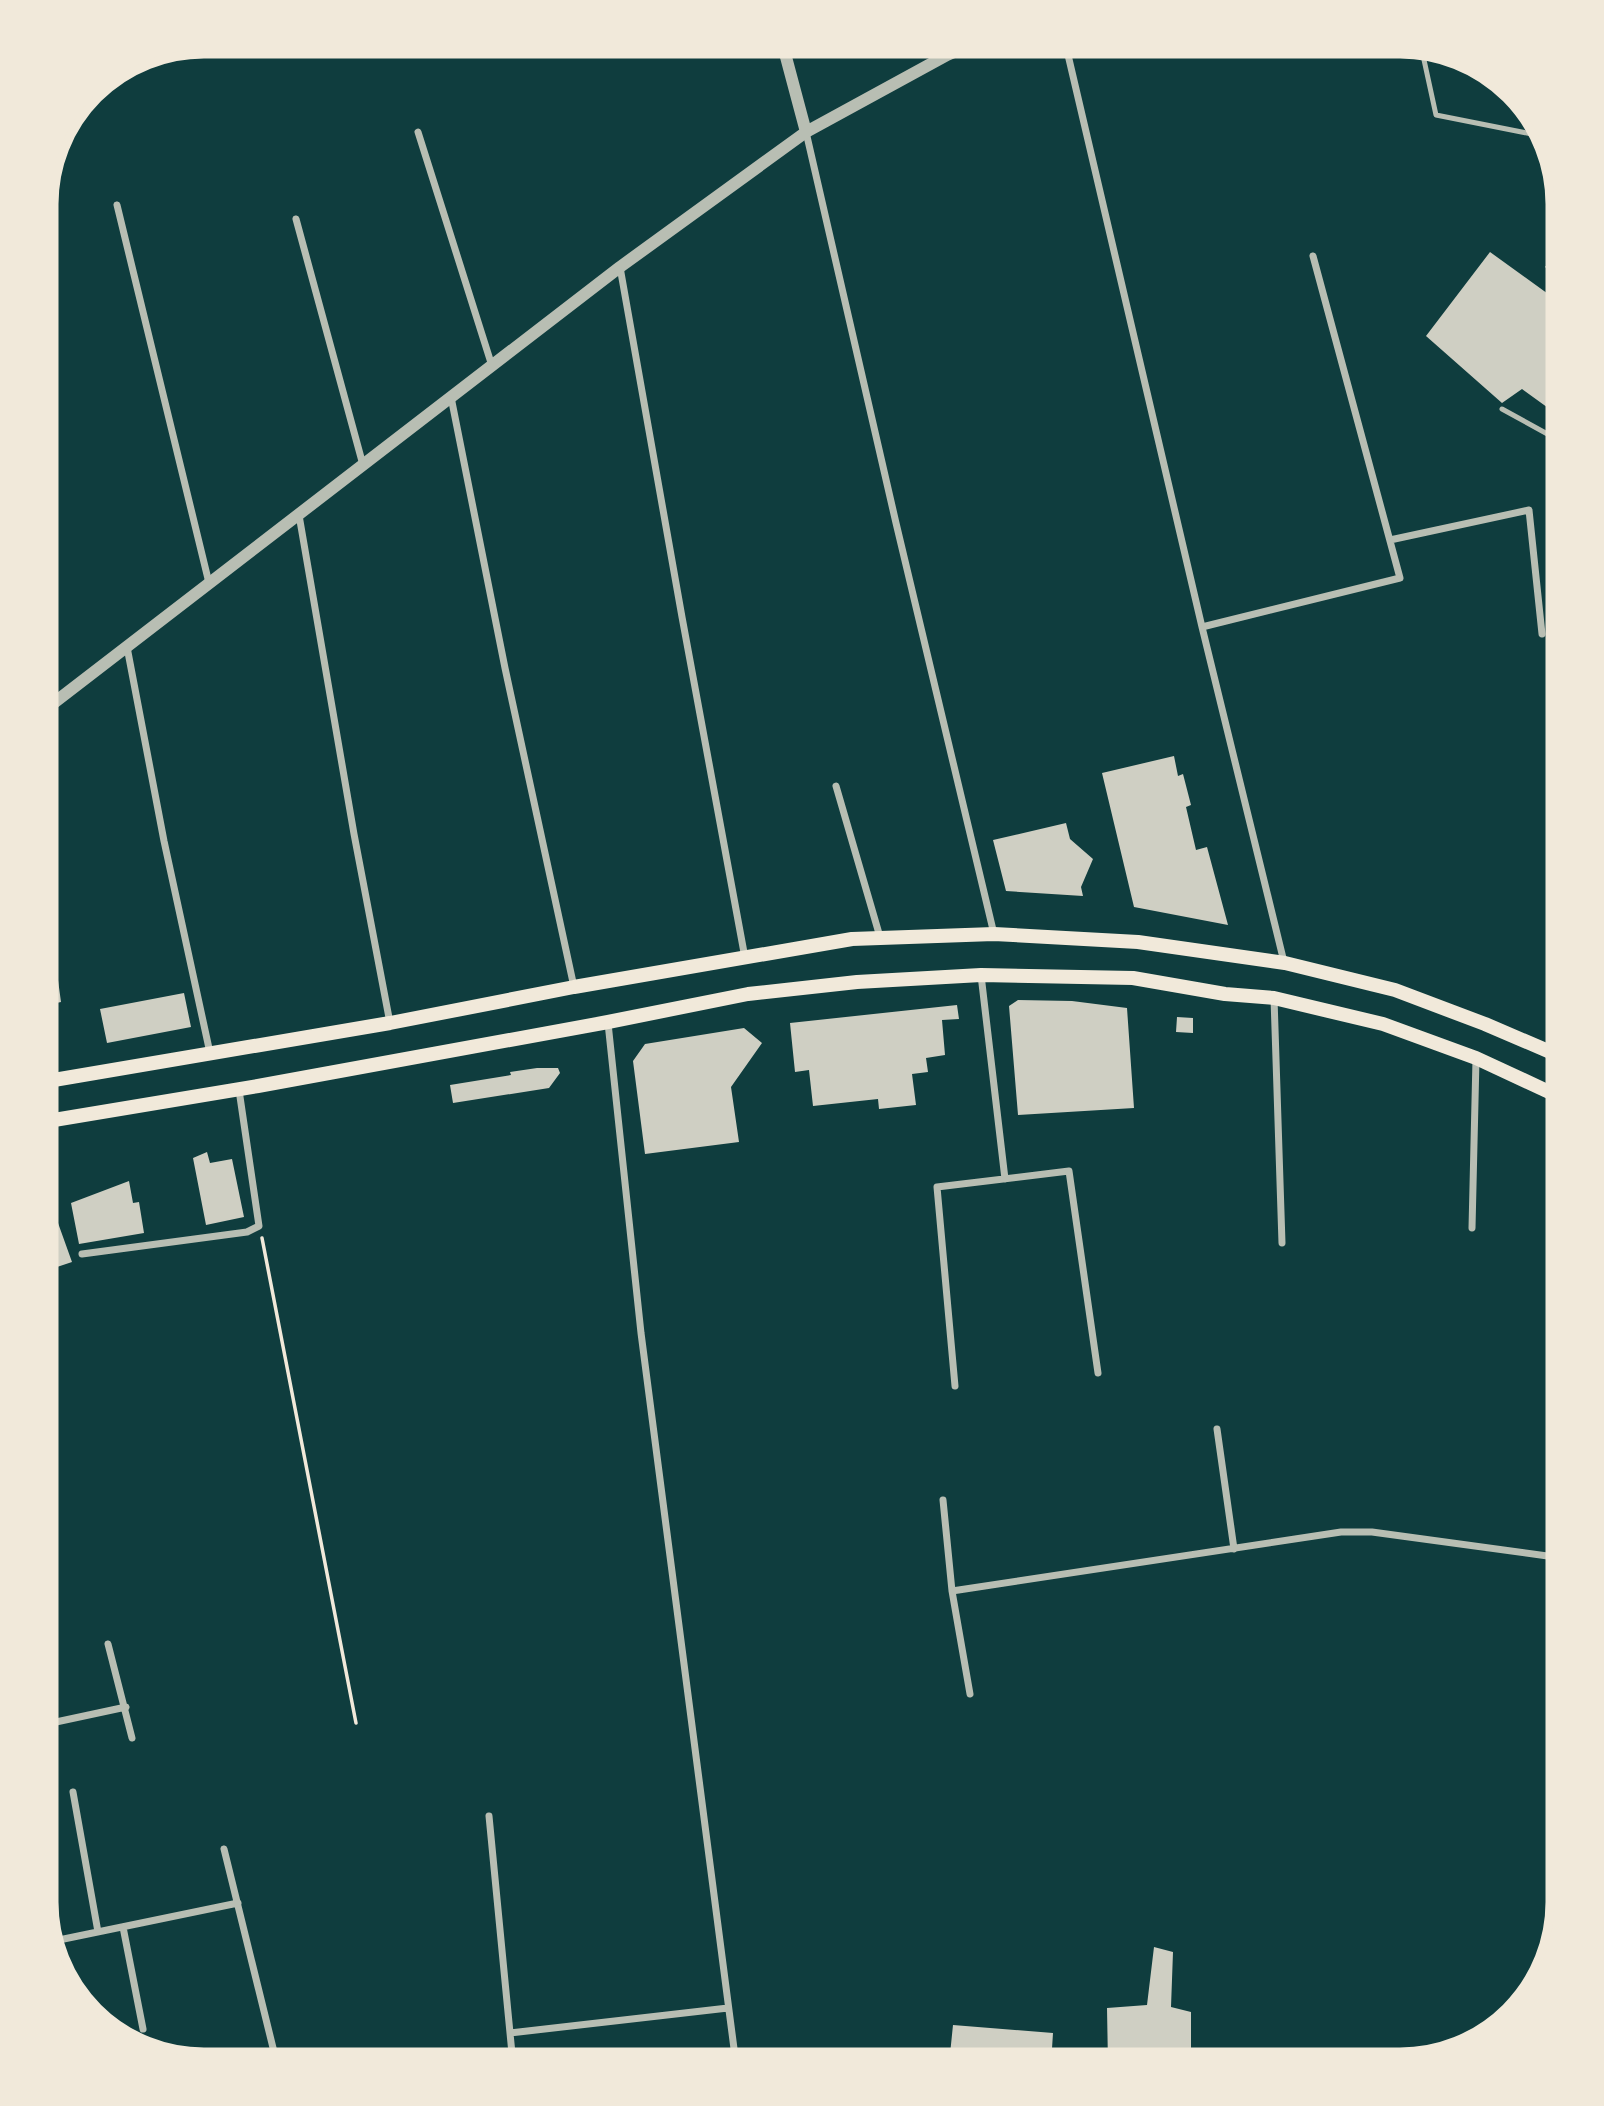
<svg xmlns="http://www.w3.org/2000/svg" width="1604" height="2106" viewBox="0 0 1604 2106" font-family="'DM Sans',sans-serif">
<rect width="100%" height="100%" fill="#0f3d3e"/>
<path fill="#cfcfc3" d="M1557 233 1562 237V280L1545 267 1558 252 1546 244Z
M1490 252 1562 304V418L1522 389 1502 403 1426 336Z
M1174 756 1178 776 1183 774 1191 805 1186 807 1196 850 1207 847 1228 925 1134 907 1102 773Z
M1066 823 1070 839 1093 859 1081 887 1083 896 1006 891 993 840Z
M42 943H44L45 952 54 951 61 1002 52 1004 57 1048 42 1050Z
M184 993 191 1027 107 1043 100 1009Z
M1018 1000 1072 1001 1127 1008 1134 1108 1018 1115 1009 1006Z
M957 1005 959 1019 942 1020 945 1055 926 1058 928 1072 912 1074 916 1105 879 1109 878 1099 813 1106 809 1070 795 1072 790 1023Z
M1177 1017 1193 1018V1033L1176 1032Z
M744 1028 762 1043 731 1087 739 1142 645 1154 633 1061 645 1044Z
M537 1068H558L560 1073 549 1088 453 1103 450 1085 511 1075 510 1072Z
M207 1152 210 1163 232 1159 244 1217 206 1225 193 1158Z
M129 1181 133 1203 139 1202 144 1233 79 1244 71 1203Z
M53 1209 72 1262 42 1272V1213Z
M1154 1947 1173 1952 1171 2007 1191 2012V2064H1108L1107 2008 1147 2005Z
M953 2025 1053 2033 1051 2064H949Z"/>
<g fill="none" stroke-linecap="round" stroke-linejoin="round">
<path stroke="#f1e9da" stroke-width="3.5" d="M262 1238 356 1723"/>
<path stroke="#b8beb3" stroke-width="5" d="M1421 46 1436 115 1542 136
M1502 409 1562 442"/>
<path stroke="#b8beb3" stroke-width="7" d="M1065 42 1202 627 1284 962
M418 132 492 366
M806 132 896 523 994 934
M117 205 209 583
M296 219 363 465
M620 267 682 617 745 958
M451 397 505 668 574 987
M299 515 354 834 390 1023
M1390 540 1529 510 1542 634
M1202 627 1400 578 1313 256
M127 647 164 841 210 1053
M42 695 46 710
M836 786 880 937
M981 975 1005 1179
M1274 998 1282 1243
M608 1023 641 1333 736 2064
M1472 1228 1476 1059
M82 1254 247 1232 259 1226 239 1090
M955 1386 937 1187 1069 1171 1098 1373
M1217 1429 1234 1549
M943 1500 952 1591 970 1694
M952 1591 1341 1532H1372L1562 1558
M108 1644 132 1738
M42 1725 126 1707
M73 1792 98 1932
M489 1816 513 2064
M224 1849 277 2064
M123 1927 143 2029
M54 1941 238 1903
M510 2033 728 2008"/>
<path stroke="#b8beb3" stroke-width="12" d="M782 42 806 132
M42 712 620 267 806 132 947 55 977 42"/>
<path stroke="#f1e9da" stroke-width="14" d="M42 1082 390 1023 574 987 852 939 994 934 1138 942 1285 963 1395 990 1485 1024 1562 1057
M42 1122 258 1086 608 1022 748 994 857 982 981 975 1133 978 1225 994 1274 998 1383 1024 1476 1058 1562 1098"/>
<path stroke="#f1e9da" stroke-width="16" d="M1531 1993 1550 1948"/>
</g>
<path d="M0 0H1604V2106H0ZM204 54H1400A150 150 0 0 1 1550 204V1902A150 150 0 0 1 1400 2052H204A150 150 0 0 1 54 1902V204A150 150 0 0 1 204 54Z" fill="#f1e9da" fill-rule="evenodd"/>
<path fill="none" stroke="#f1e9da" stroke-width="9" d="M204 54H1400A150 150 0 0 1 1550 204V1902A150 150 0 0 1 1400 2052H204A150 150 0 0 1 54 1902V204A150 150 0 0 1 204 54Z"/>
</svg>
